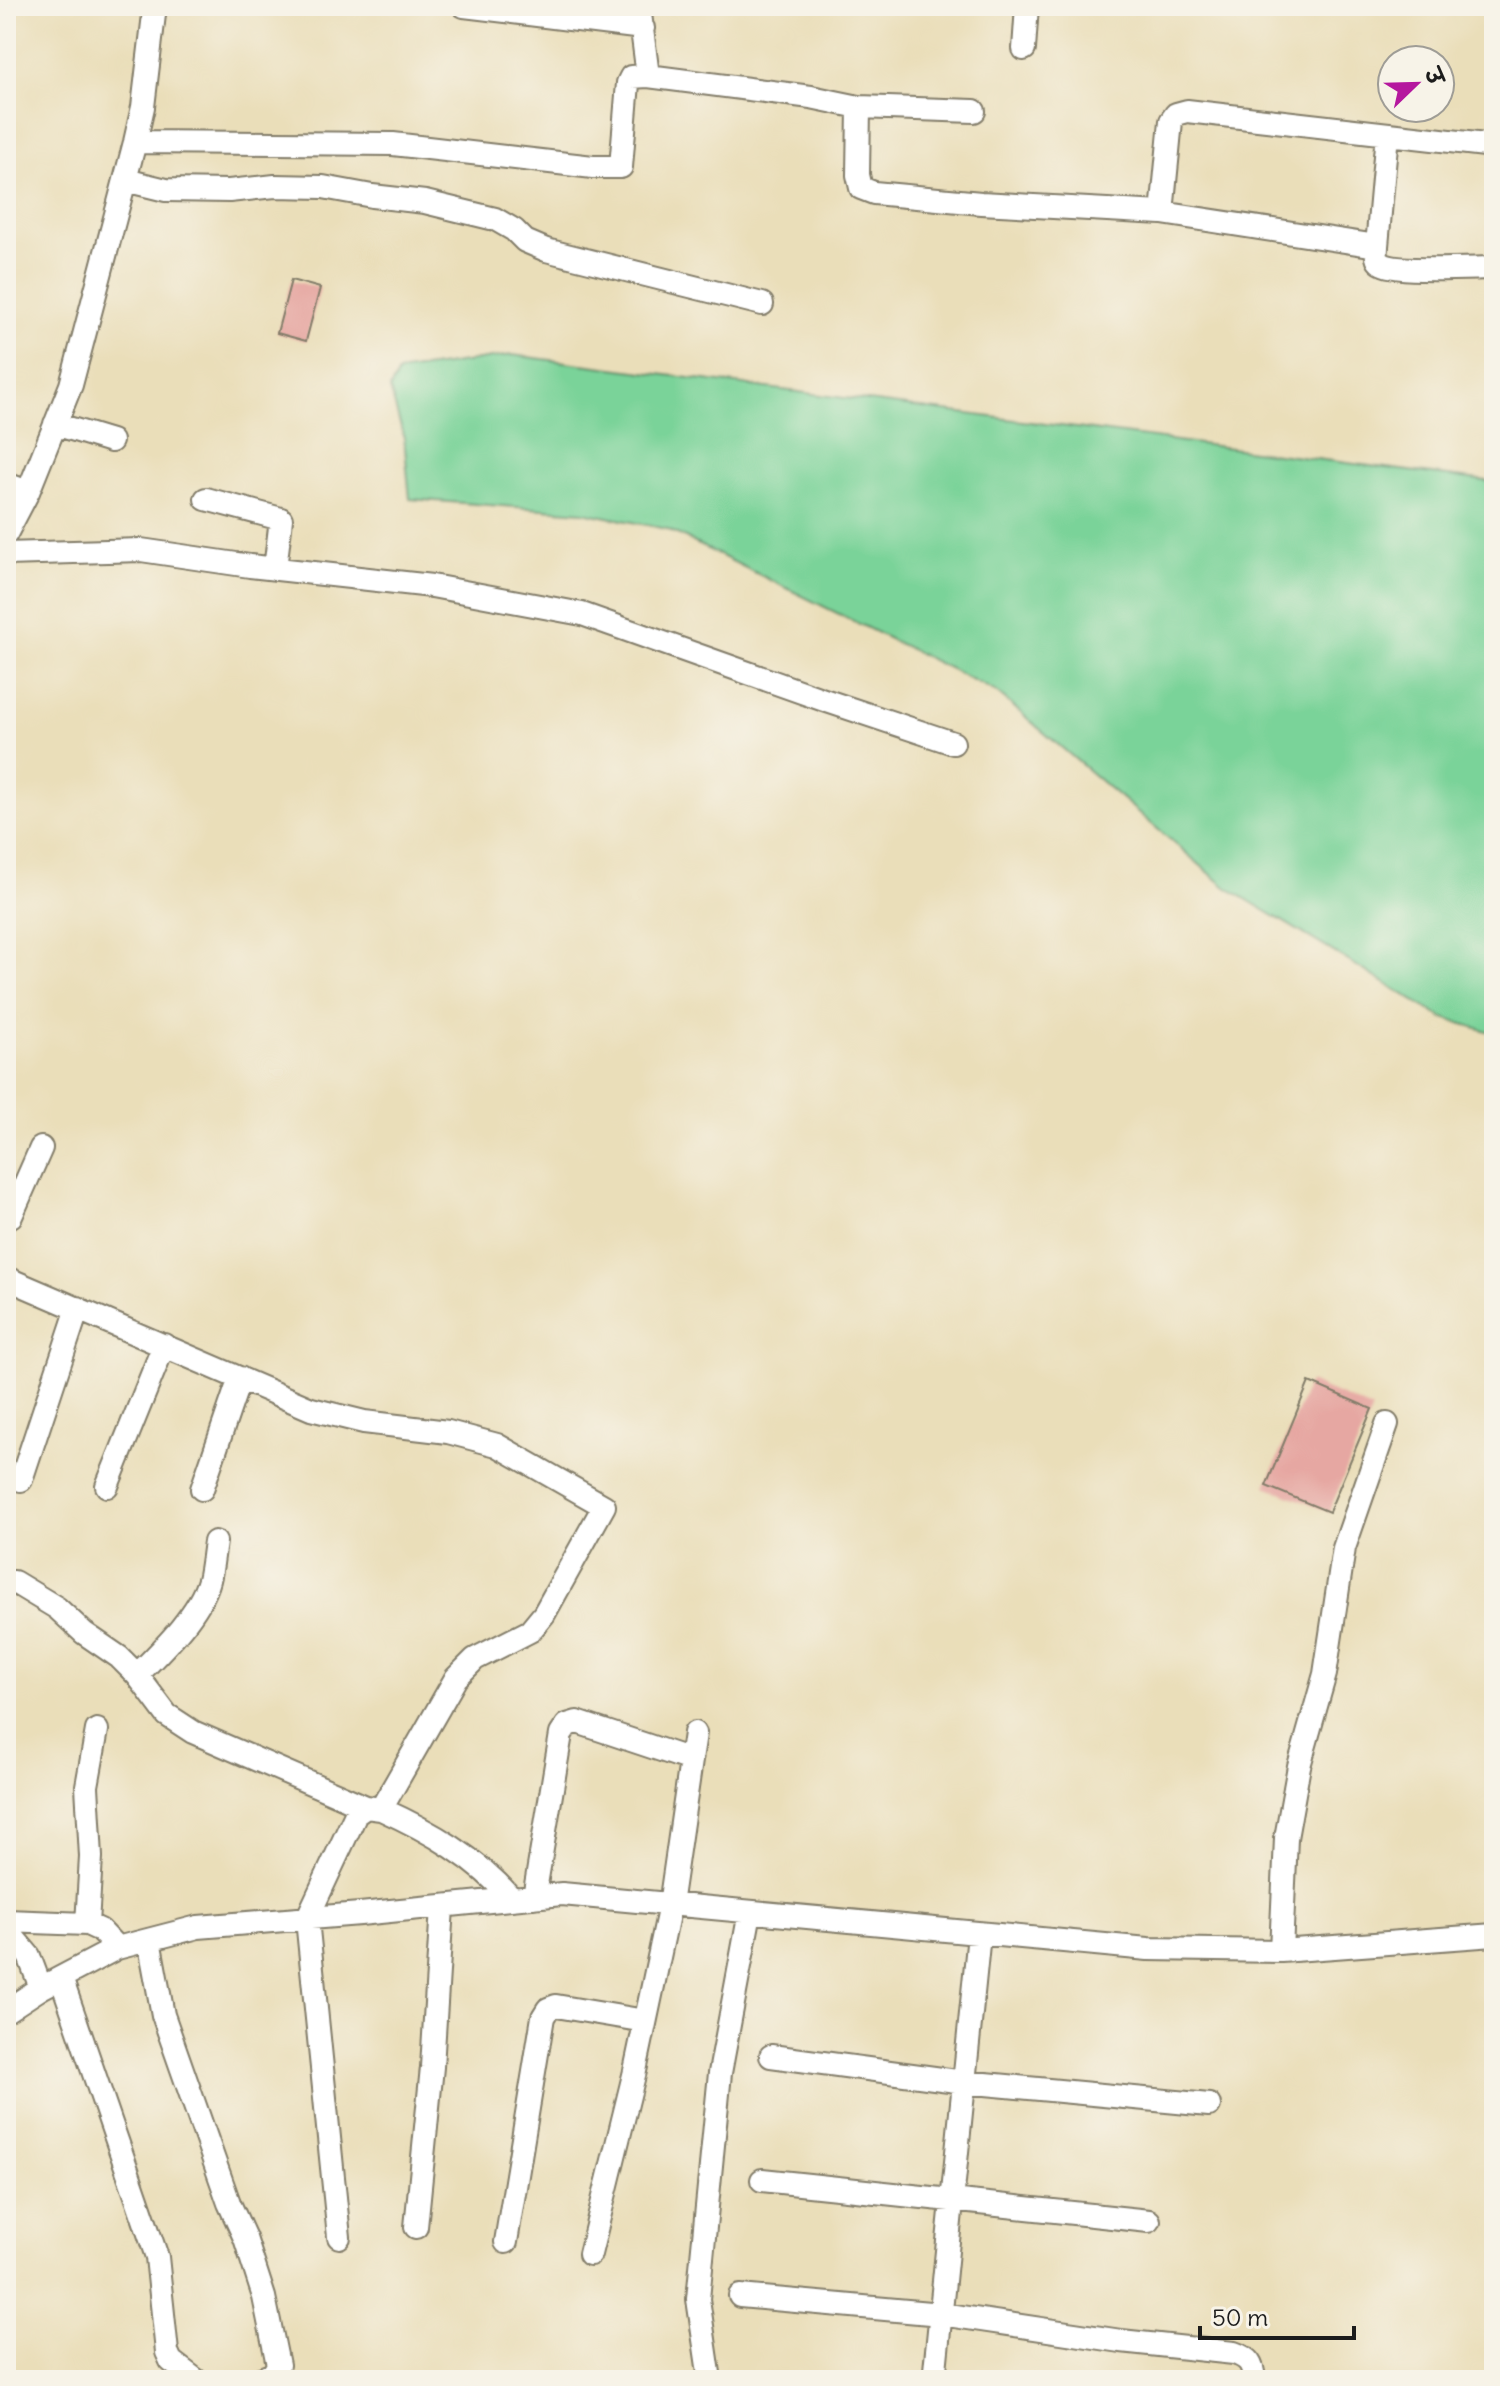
<svg xmlns="http://www.w3.org/2000/svg" width="1500" height="2386" viewBox="0 0 1500 2386" font-family="Delius,'Playpen Sans Deva',sans-serif">
<rect width="100%" height="100%" fill="#f7f3e8"/>
<filter id="ink" filterUnits="userSpaceOnUse"><feTurbulence type="fractalNoise" baseFrequency=".0125" numOctaves="2"/><feDisplacementMap in="SourceGraphic" scale="16" xChannelSelector="R" yChannelSelector="G"/><feConvolveMatrix kernelMatrix="1 2 1 2 8 2 1 2 1" color-interpolation-filters="sRGB"/></filter>
<filter id="wash" filterUnits="userSpaceOnUse"><feTurbulence type="fractalNoise" baseFrequency=".006" numOctaves="4" result="noise"/><feDisplacementMap in="SourceGraphic" scale="32" xChannelSelector="R" yChannelSelector="G"/><feGaussianBlur stdDeviation="1.8" result="paint"/><feColorMatrix in="noise" values="0 0 0 0 0 0 0 0 0 0 0 0 0 0 0 0 0 1.4 0 .05"/><feComposite in="paint" operator="in"/></filter>
<g filter="url(#wash)">
<rect width="100%" height="100%" fill="#eadeb9"/>
<path fill="#7ad399" stroke="#4b785a" stroke-width="2" d="M512 355 1494 482V1033L1443 1018 1226 887 995 691 667 529 583 512 410 499 404 438 390 389 398 372Z"/>
<g id="blocks">
<path fill="#e6a7a2" d="M291 280 320 288 306 341 277 333Z
M1309 1382 1372 1409 1329 1512 1266 1486Z"/>
</g>
</g>
<g filter="url(#ink)">
<use href="#blocks" fill-opacity="0" stroke="#837d6a" stroke-width="2"/>
<g fill="none" stroke-linecap="round" stroke-linejoin="round">
<defs>
<path id="minor" d="M464 6 643 28
M639 6 648 76 811 97 859 107 858 175 861 188 874 193 981 203 1162 213 1171 121 1176 114 1187 111 1494 146
M1024 49 1027 6
M859 107 974 111
M1387 134 1377 246C1377 252 1375 259 1381 263 1394 273 1474 268 1494 268
M135 142 393 144 593 167H621L628 83 631 77 648 76
M125 180 166 190 229 191 275 186 323 187 372 196 425 202 495 219 514 230 525 241 546 250 762 304
M1162 213 1377 246
M55 424 111 441
M6 484 28 492
M206 499 281 519 275 569
M6 534 28 492 71 385 135 142 143 107 155 6
M6 554 141 550 250 566 432 586 582 614 824 700 953 743
M6 1214 11 1216 41 1148
M6 1278 311 1409 364 1422 448 1432 497 1445 604 1506 544 1614 530 1631 475 1659 456 1678 381 1809 366 1807 356 1814 307 1919 339 2237
M21 1480 78 1308
M107 1486 164 1345
M202 1489 240 1378
M6 1582H14L57 1608 84 1633 119 1657 137 1675 167 1715 193 1732 366 1807
M137 1675C162 1650 200 1613 209 1580 212 1568 213 1554 215 1542
M381 1809C430 1831 477 1858 512 1899
M534 1897 561 1734 567 1725 577 1722 691 1760
M6 1921 87 1924 100 1930 117 1948
M87 1924 91 1857 87 1786 97 1730
M6 1929 29 1956 41 1988
M149 1940 163 2015 229 2203 245 2238 264 2297 278 2365 273 2374 258 2380
M1281 1951 1286 1838 1299 1766 1325 1674 1344 1548 1387 1424
M61 1978 157 2257 167 2352 171 2361 196 2380
M6 2011 41 1988 117 1948 198 1927 360 1914 562 1894 1148 1949 1281 1951 1494 1935
M771 2056 964 2082 1209 2105
M762 2180 1149 2221
M416 2227 432 2067 442 1907
M506 2242 543 2017 548 2009 556 2006 645 2021
M590 2254 635 2071 670 1905 695 1733
M740 2296 941 2314 1121 2341 1234 2353C1249 2358 1253 2364 1254 2380
M710 2380 698 2299 720 2073 750 1912
M934 2380 979 1934"/>
</defs>
<use href="#minor" stroke="#837d6a" stroke-width="26"/>
<use href="#minor" stroke="#fff" stroke-width="22"/>
</g>
</g>
<rect width="1500" height="2386" fill="none" stroke="#f7f3e8" stroke-width="32"/>
<g transform="translate(1416 84) rotate(67)"><circle r="38" fill="#f7f3e8" stroke="#9f9d96" stroke-width="2"/>
<path d="M0-6L14 30L0 20L-14 30Z" fill="#b5179e"/>
<text y="-12" font-size="22" font-weight="bold" text-anchor="middle" fill="#1c1c1c">उ</text>
</g>
<path d="M1200 2326v12h154v-12" fill="none" stroke="#1c1c1c" stroke-width="4"/>
<text x="1212" y="2326" font-size="24" fill="#1c1c1c" stroke="#f7f3e8" stroke-width="6" paint-order="stroke">50 m</text>
</svg>
